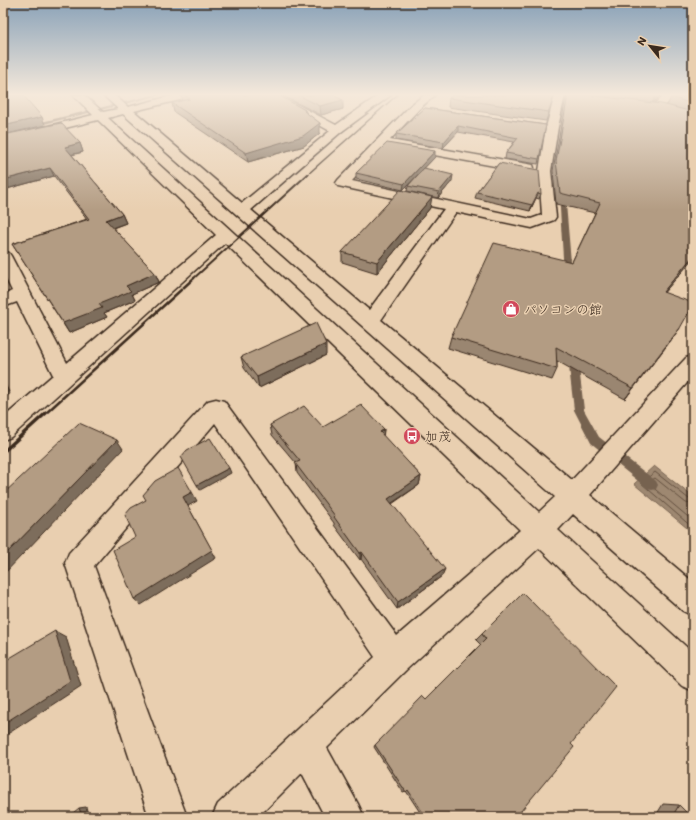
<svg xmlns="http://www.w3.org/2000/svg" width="696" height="820" viewBox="0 0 696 820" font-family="Itim,'Klee One',sans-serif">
<rect width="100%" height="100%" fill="#e9cfb0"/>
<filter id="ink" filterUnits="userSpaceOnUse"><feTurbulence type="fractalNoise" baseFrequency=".025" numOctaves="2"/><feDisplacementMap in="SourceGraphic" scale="8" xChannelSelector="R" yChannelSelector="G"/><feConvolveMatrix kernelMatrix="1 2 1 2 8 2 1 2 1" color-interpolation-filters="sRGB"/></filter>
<g filter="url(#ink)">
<path fill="#9e8871" stroke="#766250" d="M654 466 693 497V533L634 484Z"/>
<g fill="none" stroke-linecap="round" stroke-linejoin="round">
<path stroke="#63503f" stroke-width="1" d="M693 499H689L655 472 641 483 693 528
M693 504 686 503 655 478 649 482 650 485 693 521"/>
<path fill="#766250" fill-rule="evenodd" d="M153 95H161L32 127 29 125Z
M562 190 565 192 572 274 568 276 564 274 559 192Z
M573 355 578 358 584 410 599 437 656 481 658 485 656 489 652 490 648 489 591 443 574 410 568 358Z"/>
<defs>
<path id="minor" d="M73 95H84L103 112 118 109 103 95H114L128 107 175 95H193L192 97 134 111 242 203 330 131 266 95H279L336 125 379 95H391L341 132 251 210 369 310 444 209 338 186 336 183 338 180 411 105 424 95H435L419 109 390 140 528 164 533 165 534 168 533 171 528 172 385 146 352 181 531 219 542 215 539 171 546 127 555 95H565L558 127 551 171 556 217 554 220 532 228 456 212 381 320 572 480 686 358 693 356V376L590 495 693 582V616L683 611 573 514 558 530 693 653V691L682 686 539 548 406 670 327 748 358 804 364 817H325L302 773 258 817H212L218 804 375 657 215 423 94 566 187 817H149L65 563 69 553 208 401 216 399 224 401 397 636 520 530 225 243 11 437 3 440V418L53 375 17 302 3 307V295L12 291 3 273V251L9 253 11 256 67 363 216 235 98 120 3 143V137L93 115ZM123 114 555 497 539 512 108 118Z
M663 95H677L672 98 664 107 693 116V122L655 111 653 106Z"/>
</defs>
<use href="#minor" stroke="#3b2a1e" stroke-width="3"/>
<use href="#minor" fill="#e9cfb0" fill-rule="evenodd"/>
<path stroke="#3b2a1e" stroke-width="1.5" d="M307 175 397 95"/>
<path stroke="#3b2a1e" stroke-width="2" d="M193 279 308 174"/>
<path stroke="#3b2a1e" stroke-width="2.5" d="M45 414 194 278"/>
<path stroke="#3b2a1e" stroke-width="3.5" d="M3 452 46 413"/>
</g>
<path fill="#9a8671" stroke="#3b2a1e" d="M3 95 45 125 15 132 80 143 83 152 72 155 122 214 126 223 113 228 155 273 159 282 132 294 135 300 104 313 107 317 69 333 12 244 87 219 54 176 3 190Z
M181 95H278L305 110 306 112 320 133 304 146 248 162 174 112 172 103 183 101Z
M282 95H333L343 109 321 115Z
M554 95 546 121 448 107 449 98Z
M567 95H661L653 103 667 106 671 97 693 95V259L664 292 672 339 625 399 557 361V369L552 380 448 348 451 337 572 262 595 213 556 204 553 171 565 102Z
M425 108 546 125 539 159 538 164 505 159 506 153 514 142 458 132 443 148 396 140V134Z
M435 157 403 190 356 179V173Z
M499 163 541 194 539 199 536 198 530 211 475 198 477 192Z
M452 181 438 198 407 191 408 186Z
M430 208 377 273 342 262V252Z
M326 355 259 388 244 368 241 357Z
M270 425 384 429 383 436 421 476 419 485 392 504 442 576 397 609 361 559 360 560 334 525V523L297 473 296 463 272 435Z
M482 634 571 744 516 817H423L406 791 403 792 374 747 375 745 426 699 481 645 476 640Z
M663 804 679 805 691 817H655Z"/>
<path fill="#7d6d5c" stroke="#3b2a1e" d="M656 95H661L652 103Z
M343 100V109L321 115 320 106Z
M42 117 45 125 3 135V126Z
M320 123V133L304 146 248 162 246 153Z
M458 126V132L443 148 444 142Z
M80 143 83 152 69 155 65 147Z
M435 151V157L403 190 404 184Z
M50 168 54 176 3 190V180Z
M453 175 452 181 438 198 439 192Z
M538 193 536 198 530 211 532 205Z
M432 197 430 208 377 273V262Z
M122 214 126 223 109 229 106 220Z
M693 256V259L655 303 663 292Z
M155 273 159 282 132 294 135 300 104 313 107 317 69 333 63 323 99 304 126 286Z
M680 328 672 339 625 399 633 388Z
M326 344V355L259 388 257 377Z
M3 380 10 394 3 398Z
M384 429 383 439 380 432Z
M117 440 123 449 3 575V557Z
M229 468 231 473 200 490 197 485Z
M421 476 419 485 386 507 388 499Z
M192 492 197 501 188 506 216 558 141 605 134 599 183 497Z
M362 552 361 559 360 560V553Z
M445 569 442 576 397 609 398 602Z
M55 631 66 637 81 686 3 737V724Z
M86 807 89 817H82L79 808Z"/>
<path fill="#b39c83" stroke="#3b2a1e" d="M3 95H23L42 117 3 126Z
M185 95H278L305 110 304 111 320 123 303 136 246 153 172 103 190 99Z
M298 95H333L343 100 320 106Z
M453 95H554L549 112 449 98Z
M568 95H588L662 104 693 112V256L663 292 693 303V305L680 328 633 388 556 347 557 369 451 337 494 243 572 262 600 203 560 193 556 161Z
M673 95H693V104L671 97Z
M425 108 546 125 539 159 506 153 518 138 458 126 444 142 396 134Z
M61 123 80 143 65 147 122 214 106 220 155 273 126 286 131 291 99 304 102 308 63 323 12 244 89 219 50 168 3 180V135Z
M387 143 435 151 404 184 356 173Z
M499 163 539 170 541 194 538 193 532 205 477 192Z
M424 168 453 175 439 192 408 186Z
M400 190 432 197 377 262 342 252Z
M316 323 326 344 257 377 241 357Z
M361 405 384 429 380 432 421 476 388 499 445 569 398 602 362 552 360 553 334 517 335 516 295 463 300 461 270 425 304 406 323 427Z
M79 423 117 440 3 557V501L7 497 3 494Z
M210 438 229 468 197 485 181 457 187 450Z
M178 468 192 492 183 497 212 550 134 599 113 550 135 537 125 515 131 508 146 500 143 495 155 481Z
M523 593 616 687 571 744 574 747 516 817H426L408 790 406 792 375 745 423 696 426 699 486 639 482 634Z
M55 631 70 681 3 724V662Z
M679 805 691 817H672Z
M79 808 82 817H68Z"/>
</g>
<linearGradient id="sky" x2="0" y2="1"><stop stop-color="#8aa2b8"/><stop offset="0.45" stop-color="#f5e9db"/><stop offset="1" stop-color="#f5e9db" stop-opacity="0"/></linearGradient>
<rect width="696" height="210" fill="url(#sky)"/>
<defs>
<symbol id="shop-disc" viewBox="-11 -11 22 22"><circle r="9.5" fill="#d1495b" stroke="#e9cfb0"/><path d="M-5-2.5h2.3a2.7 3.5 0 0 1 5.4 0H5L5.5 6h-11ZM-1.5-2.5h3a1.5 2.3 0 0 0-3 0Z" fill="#fff"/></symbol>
<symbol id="bus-disc" viewBox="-11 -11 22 22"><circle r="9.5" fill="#d1495b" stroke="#e9cfb0"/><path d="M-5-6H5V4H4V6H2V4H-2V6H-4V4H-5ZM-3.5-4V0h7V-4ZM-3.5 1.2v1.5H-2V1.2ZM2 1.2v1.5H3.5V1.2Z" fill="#fff"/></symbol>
</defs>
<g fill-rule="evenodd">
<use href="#shop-disc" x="501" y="299" width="20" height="20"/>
<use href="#bus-disc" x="402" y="426" width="20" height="20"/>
</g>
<g text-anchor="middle" stroke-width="3" stroke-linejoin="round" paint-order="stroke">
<g font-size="13" fill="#3b2a1e" stroke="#e9cfb0" text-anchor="start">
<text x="524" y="314">パソコンの館</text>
<text x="425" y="441">加茂</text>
</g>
</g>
<rect width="696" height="820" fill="none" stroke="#e9cfb0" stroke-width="16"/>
<rect x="8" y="8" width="680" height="804" fill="none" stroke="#3b2a1e" stroke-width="1.5" filter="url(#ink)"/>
<g transform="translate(650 46) rotate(300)" stroke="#e9cfb0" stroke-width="3" paint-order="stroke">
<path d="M0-3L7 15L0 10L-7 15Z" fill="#3b2a1e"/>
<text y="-6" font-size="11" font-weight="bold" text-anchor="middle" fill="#3b2a1e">N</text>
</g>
</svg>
